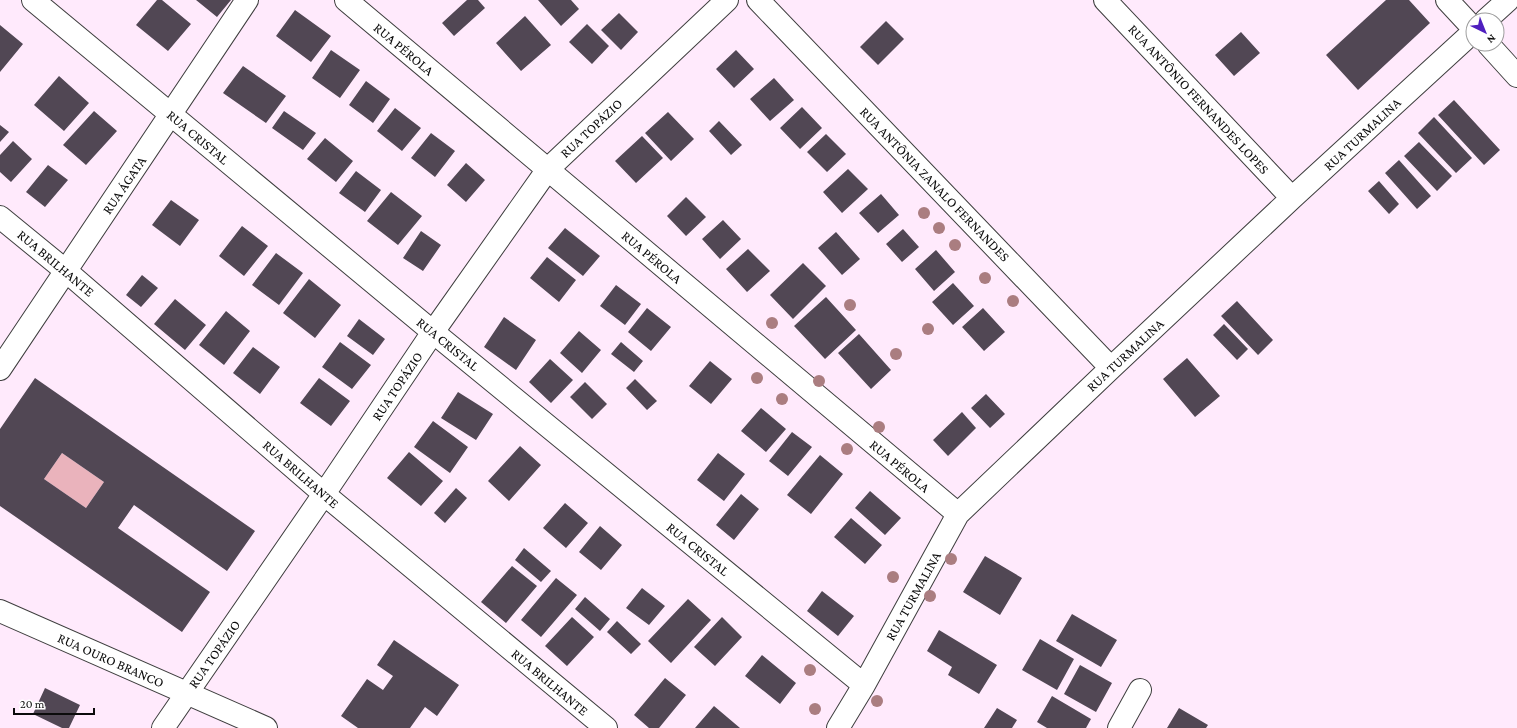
<svg xmlns="http://www.w3.org/2000/svg" width="1517" height="728" viewBox="0 0 1517 728" font-family="'Crimson Pro',serif">
<rect width="100%" height="100%" fill="#ffeafc"/>
<path fill="#eab3bc" d="M62 453 104 482 86 508 44 479Z"/>
<path fill="#514754" fill-rule="evenodd" d="M157 0H162L191 24 168 51 136 25Z
M196 0H231L217 17Z
M467 0H478L485 8 454 36 442 23Z
M538 0H571L579 9 561 26Z
M1386 0H1409L1430 23 1358 90 1326 55Z
M295 10 331 36 311 62 276 36Z
M619 13 638 32 621 50 601 30Z
M525 16 551 45 521 71 496 43Z
M886 21 904 39 878 65 860 47Z
M587 24 609 46 592 64 569 42Z
M0 25 23 44 0 72Z
M1241 32 1260 53 1234 76 1215 55Z
M331 50 360 70 340 98 312 78Z
M736 50 754 69 734 88 716 69Z
M243 66 286 96 266 123 223 93Z
M59 76 89 103 64 131 34 105Z
M774 78 794 100 770 121 750 99Z
M366 81 390 99 373 123 349 105Z
M1454 100 1500 150 1484 165 1438 115Z
M802 107 822 128 800 149 780 128Z
M395 108 421 128 402 151 377 131Z
M94 111 117 131 86 165 63 145Z
M284 111 316 133 303 150 272 128Z
M668 112 694 139 671 161 645 133Z
M1434 117 1472 158 1456 173 1418 133Z
M719 121 742 145 731 155 709 131Z
M0 125 9 132 0 142Z
M431 133 455 151 435 177 411 158Z
M826 134 846 154 827 172 807 152Z
M642 136 663 158 636 183 615 161Z
M325 138 353 161 336 182 307 159Z
M13 141 32 159 11 182 0 172V155Z
M1419 142 1452 176 1437 191 1404 156Z
M1399 160 1431 196 1417 209 1385 173Z
M466 163 485 180 466 202 447 185Z
M48 165 68 180 45 207 26 192Z
M848 169 868 189 842 213 823 192Z
M356 171 381 190 365 212 339 193Z
M1379 181 1399 204 1389 214 1368 191Z
M391 192 422 216 398 245 367 221Z
M881 194 899 215 878 233 859 213Z
M686 197 706 217 686 236 667 216Z
M171 200 199 220 180 246 152 225Z
M723 220 741 239 720 259 702 239Z
M242 226 268 246 244 276 219 256Z
M565 228 600 256 583 276 548 248Z
M903 229 919 247 902 262 886 244Z
M421 231 441 245 423 271 403 258Z
M836 232 860 259 842 275 818 248Z
M748 249 770 271 747 292 726 269Z
M936 250 955 272 934 291 915 269Z
M276 253 303 273 279 305 252 285Z
M547 257 576 280 559 302 530 278Z
M803 263 826 286 793 319 770 295Z
M142 275 158 288 141 307 126 295Z
M309 279 341 305 315 338 283 313Z
M953 283 974 306 953 325 932 302Z
M616 285 641 304 625 325 600 306Z
M826 297 856 330 825 359 794 326Z
M175 299 206 325 185 350 154 324Z
M1237 301 1273 340 1258 355 1221 316Z
M647 308 671 327 651 351 628 332Z
M983 308 1005 332 984 351 962 327Z
M226 311 250 331 224 365 199 345Z
M504 317 536 340 516 370 484 347Z
M359 319 385 339 373 355 347 336Z
M1224 324 1248 349 1237 360 1213 335Z
M579 331 601 350 582 373 560 353Z
M859 334 891 370 871 389 838 353Z
M340 342 371 365 352 389 322 367Z
M621 342 643 361 634 372 611 354Z
M253 347 280 367 260 394 233 373Z
M1187 358 1220 396 1195 417 1163 379Z
M550 359 573 380 551 403 529 382Z
M710 361 732 379 711 404 689 386Z
M35 378 255 531 227 571 134 505 118 528 210 592 182 632 0 506V429ZM62 453 104 482 86 508 44 479Z
M319 378 350 401 331 426 300 403Z
M635 379 657 401 647 410 626 388Z
M585 382 607 404 592 419 570 397Z
M458 392 493 414 476 440 441 418Z
M986 394 1005 414 990 428 971 408Z
M761 408 786 429 766 452 741 431Z
M962 412 976 428 948 456 933 440Z
M433 421 468 447 450 473 414 447Z
M792 432 812 447 788 476 769 461Z
M520 446 541 465 509 501 488 481Z
M409 452 443 481 421 506 387 478Z
M718 453 745 474 724 501 697 480Z
M820 455 843 474 811 514 787 495Z
M456 488 467 498 445 523 434 513Z
M870 491 901 518 885 535 855 508Z
M741 494 759 509 734 540 716 525Z
M565 503 588 523 566 548 543 528Z
M851 518 882 545 865 564 834 537Z
M600 526 622 545 601 570 579 552Z
M524 548 551 571 541 582 515 560Z
M985 556 1022 578 1000 615 963 592Z
M512 566 537 586 506 623 481 602Z
M556 578 577 595 541 637 521 620Z
M642 588 665 606 649 625 626 608Z
M822 591 854 616 838 636 807 611Z
M585 597 610 619 600 631 575 609Z
M688 599 711 620 671 663 648 641Z
M1072 614 1117 640 1101 667 1056 641Z
M572 617 594 637 567 666 545 646Z
M722 617 742 637 715 666 694 647Z
M617 621 641 644 631 654 607 632Z
M939 630 997 665 979 694 948 675 952 667 927 651Z
M1040 639 1074 659 1057 690 1022 670Z
M394 640 459 685 437 716 425 707 410 728H358L341 716 367 679 383 690 393 676 377 665Z
M762 655 796 683 780 704 745 676Z
M1080 665 1112 683 1096 712 1064 694Z
M665 678 686 695 659 728H649L634 715Z
M45 688 80 705 69 728H62L33 714Z
M1052 696 1091 719 1086 728H1047L1037 722Z
M714 706 740 728H695Z
M997 708 1017 720 1012 728H984Z
M1179 708 1208 725 1206 728H1167Z"/>
<g fill="none" stroke-linecap="round" stroke-linejoin="round">
<defs>
<path id="minor" d="M33 0 433 332 864 685
M346 0 958 514
M758 0 1111 368
M1105 0 1292 198
M1447 0 1473 28
M1486 20 1508 0
M1488 44 1517 76
M0 217 66 271 324 494 606 728
M0 369 247 0
M0 611 266 728
M163 728 324 494 433 332 548 169 727 0
M838 728 864 685 958 514 1111 368 1292 198 1473 32
M1119 728 1140 690"/>
</defs>
<use href="#minor" stroke="#3e3e3e" stroke-width="24"/>
<use href="#minor" stroke="#fff" stroke-width="22"/>
</g>
<g fill="#aa7d80">
<circle cx="924" cy="213" r="6"/>
<circle cx="939" cy="228" r="6"/>
<circle cx="955" cy="245" r="6"/>
<circle cx="985" cy="278" r="6"/>
<circle cx="1013" cy="301" r="6"/>
<circle cx="850" cy="305" r="6"/>
<circle cx="772" cy="323" r="6"/>
<circle cx="928" cy="329" r="6"/>
<circle cx="896" cy="354" r="6"/>
<circle cx="757" cy="378" r="6"/>
<circle cx="819" cy="381" r="6"/>
<circle cx="782" cy="399" r="6"/>
<circle cx="879" cy="427" r="6"/>
<circle cx="847" cy="449" r="6"/>
<circle cx="951" cy="559" r="6"/>
<circle cx="893" cy="577" r="6"/>
<circle cx="930" cy="596" r="6"/>
<circle cx="810" cy="670" r="6"/>
<circle cx="877" cy="701" r="6"/>
<circle cx="815" cy="709" r="6"/>
</g>
<g text-anchor="middle" stroke-width="4" stroke-linejoin="round" paint-order="stroke">
<g font-size="14" fill="#0b0b0b" stroke="#fff">
<text transform="translate(404 49) rotate(40)" y="5">RUA PÉROLA</text>
<text transform="translate(1199 99) rotate(47)" y="5">RUA ANTÔNIO FERNANDES LOPES</text>
<text transform="translate(591 128) rotate(-43)" y="5">RUA TOPÁZIO</text>
<text transform="translate(1362 134) rotate(-43)" y="5">RUA TURMALINA</text>
<text transform="translate(198 137) rotate(40)" y="5">RUA CRISTAL</text>
<text transform="translate(935 184) rotate(46)" y="5">RUA ANTÔNIA ZANALO FERNANDES</text>
<text transform="translate(124 185) rotate(-56)" y="5">RUA ÁGATA</text>
<text transform="translate(652 257) rotate(40)" y="5">RUA PÉROLA</text>
<text transform="translate(56 263) rotate(40)" y="5">RUA BRILHANTE</text>
<text transform="translate(448 344) rotate(39)" y="5">RUA CRISTAL</text>
<text transform="translate(1125 355) rotate(-43)" y="5">RUA TURMALINA</text>
<text transform="translate(397 386) rotate(-56)" y="5">RUA TOPÁZIO</text>
<text transform="translate(900 466) rotate(40)" y="5">RUA PÉROLA</text>
<text transform="translate(301 474) rotate(41)" y="5">RUA BRILHANTE</text>
<text transform="translate(698 549) rotate(39)" y="5">RUA CRISTAL</text>
<text transform="translate(913 596) rotate(-61)" y="5">RUA TURMALINA</text>
<text transform="translate(214 654) rotate(-55)" y="5">RUA TOPÁZIO</text>
<text transform="translate(111 660) rotate(24)" y="5">RUA OURO BRANCO</text>
<text transform="translate(550 682) rotate(40)" y="5">RUA BRILHANTE</text>
</g>
</g>
<g transform="translate(1485 32) rotate(137)"><circle r="19" fill="#ffffff" stroke="#9d9d9d"/>
<path d="M0-3L7 15L0 10L-7 15Z" fill="#4f1fbf"/>
<text y="-6" font-size="11" font-weight="bold" text-anchor="middle" fill="#0b0b0b">N</text>
</g>
<path d="M14 708v6h80v-6" fill="none" stroke="#0b0b0b" stroke-width="2"/>
<text x="20" y="708" font-size="12" fill="#0b0b0b" stroke="#ffffff" stroke-width="3" paint-order="stroke">20 m</text>
</svg>
